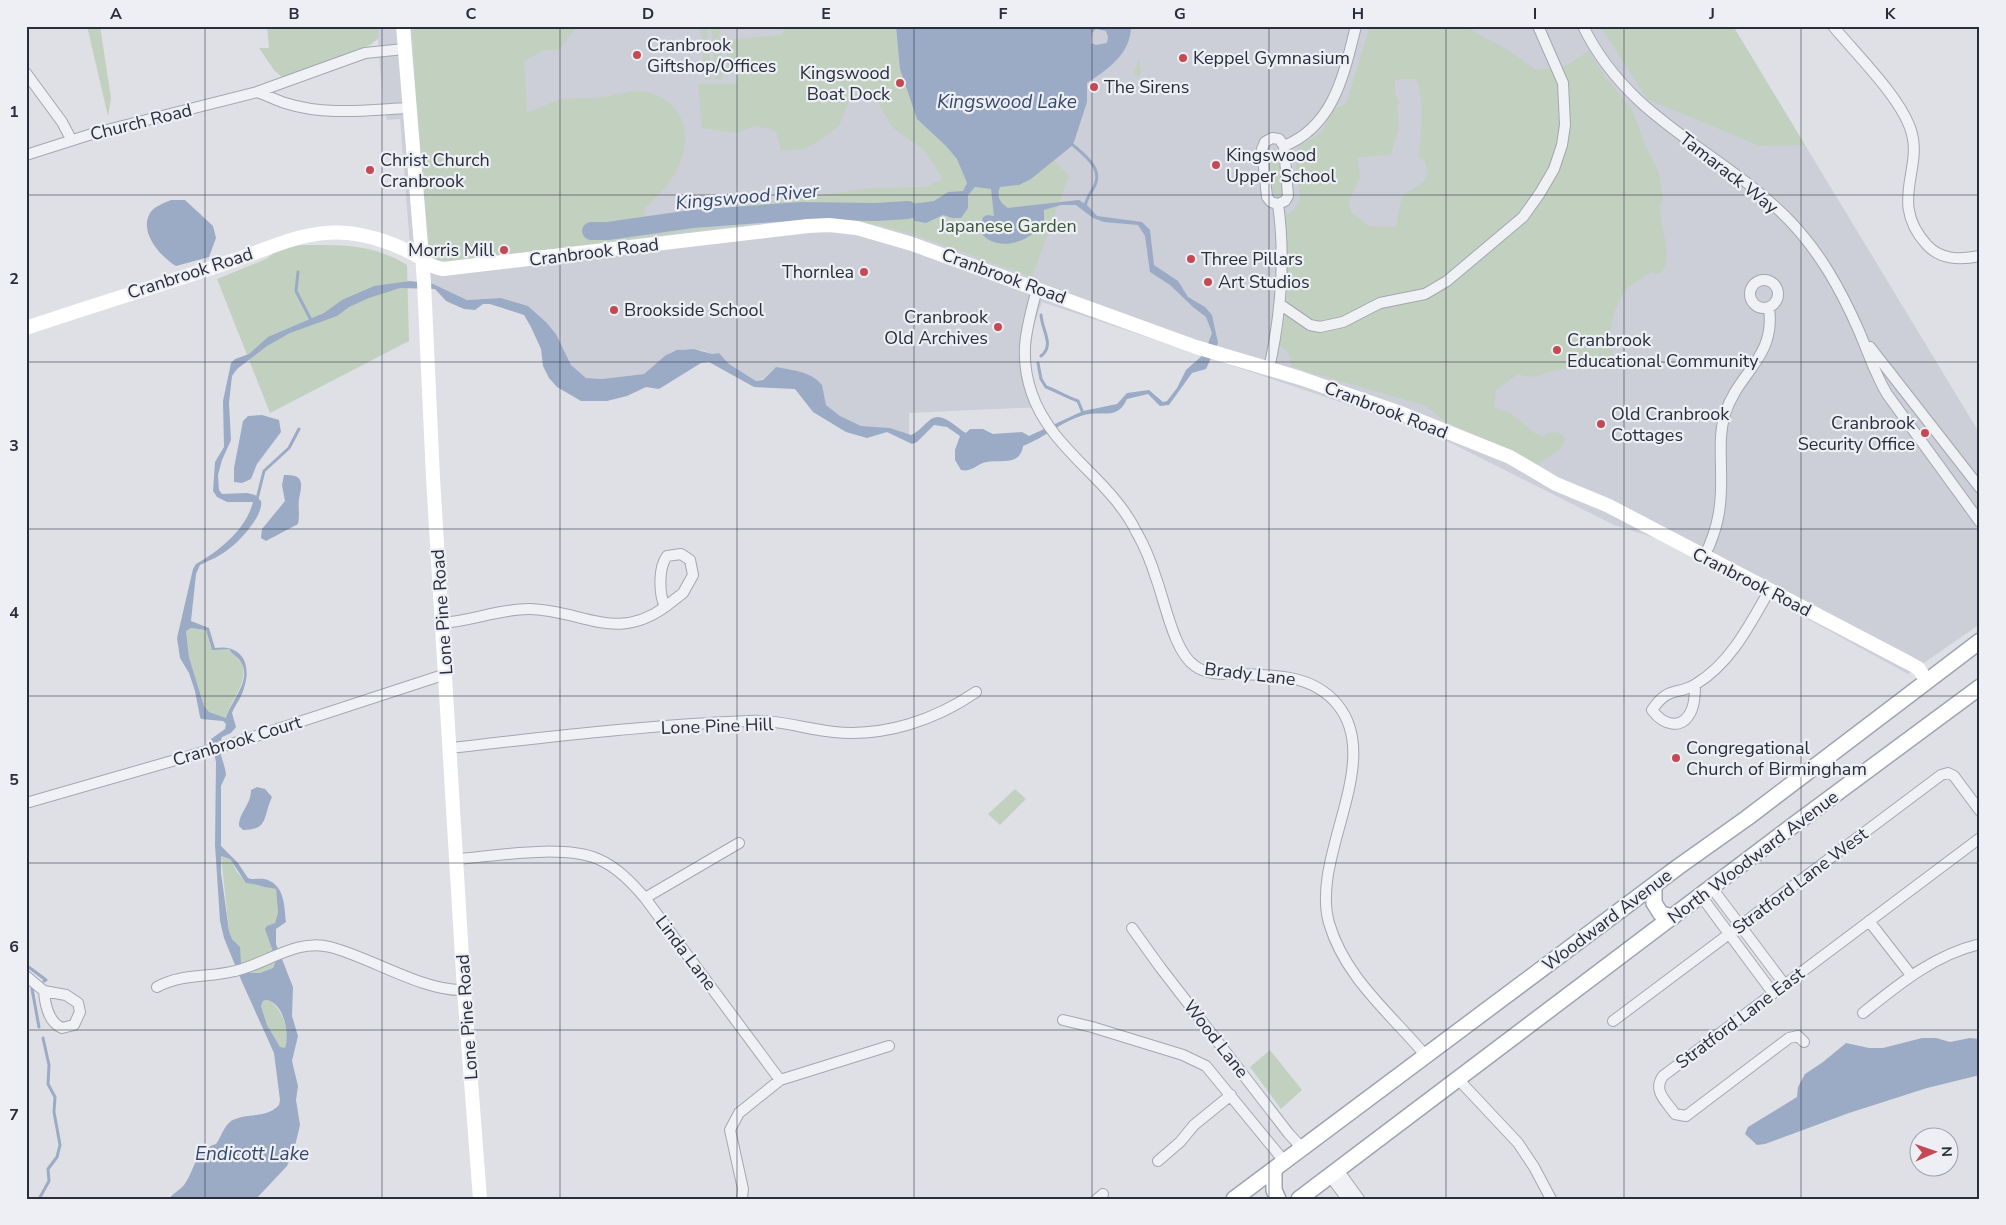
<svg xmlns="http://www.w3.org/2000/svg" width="2006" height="1225" viewBox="0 0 2006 1225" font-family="'Nunito Sans',sans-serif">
<rect width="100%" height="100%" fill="#dee0e6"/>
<path fill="#cccfd8" d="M301 26H1733L1980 434V624L1908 674 1665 541 1614 525 1427 431 1042 302 1033 328 1030 358 1033 382 1041 407 909 413V435L890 428 861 426 840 416 826 405 821 384 795 370 776 367 763 379 756 381 729 364 719 353 712 354 702 350 684 349 671 352 644 374 602 379 586 378 571 365 556 334 546 322 528 306 501 298 467 300 428 283 411 259 400 119 387 120 383 103 378 39 370 45Z"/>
<path fill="#c2d0bf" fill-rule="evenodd" d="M87 26H100L111 98 108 116Z
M267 26H378V38L370 45 283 78 274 70 259 48H269Z
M412 26H577L559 50H544L524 61 527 112C539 108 551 102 563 99 575 97 589 99 602 97 617 96 636 88 651 93 689 106 693 143 674 175 666 188 655 199 644 209L646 218 872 188 925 187 943 179 924 150 893 128 873 95 850 98 839 126 825 137 805 149 781 151 776 131 756 126 736 133 702 128 698 84H737V73L728 72 726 40 781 35 786 26H896L900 69 917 119 946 146 957 159 967 183 963 191 947 192 934 201 911 204 926 223 940 215 952 218 968 208V195L972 188C1017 186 1019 189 1054 160L1069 176 1032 277 915 235 878 225 823 215 448 262 437 261 429 251 428 236 417 118Z
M707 26 711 79 705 80 700 27Z
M711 26H719L723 79H715Z
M1370 26H1464L1508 50 1536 70 1565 66 1589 51 1606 78 1632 109 1643 140 1658 170 1663 197 1660 207 1661 219 1667 249 1666 264 1661 273 1656 274 1651 272C1645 277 1637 280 1631 285 1617 297 1609 324 1610 342 1610 349 1615 354 1614 361L1608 364C1591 367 1573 367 1556 370 1541 373 1534 381 1518 374L1496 390 1494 407C1500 411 1503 410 1509 413 1522 418 1529 435 1544 436L1547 433 1558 432 1564 437 1565 441 1560 449 1538 464 1444 421 1426 406 1292 367 1288 352 1279 345C1291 303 1288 258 1285 215 1313 205 1291 173 1296 153 1299 142 1315 139 1322 131 1327 125 1329 116 1332 110L1346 104ZM1400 79H1417C1424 104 1421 133 1419 158L1424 160 1428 172 1423 182 1402 196 1396 227 1369 226 1351 212 1349 201 1360 178 1358 158 1391 154 1399 127 1397 109 1399 101 1395 94V80Z
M1600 26H1733L1805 145 1760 146 1647 99Z
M1139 59 1141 71 1139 77 1133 74Z
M1274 148 1280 152 1283 193 1278 196 1273 192 1269 154Z
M305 245C344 245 373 244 407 265L409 341 270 413 217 279 266 259 284 246Z
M191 628 206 630 211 648H227L242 663C249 684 230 699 226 718L209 712 204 706 189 657 186 631Z
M1015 789 1026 799 1000 825 988 814Z
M221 856 230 859 237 872 247 883 276 889 278 913 275 923 271 925C271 936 277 960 273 968L260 973H251L241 963 239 946 232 939 229 931Z
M270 1000C283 1012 291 1032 285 1048H280L267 1025 261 1006 263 1001Z
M1270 1050 1302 1090 1281 1109 1250 1067Z"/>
<path fill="#9babc5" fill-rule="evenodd" d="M896 26H1131C1131 54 1108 69 1087 83V102L1073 145 1031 179 1019 185 1000 187C996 196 1000 203 1008 208L1079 200 1088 206 1097 216 1142 222 1150 230 1154 265 1178 281 1188 297 1205 307 1212 315 1218 343 1206 369 1192 373 1169 405 1160 406 1148 394 1127 399C1117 421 1103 410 1084 415 1062 421 1044 438 1023 446 1020 468 997 458 983 463 975 466 971 472 961 470L955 460V450L960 436 947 427 934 425 917 442 912 444 887 432 867 438 846 432 813 412 795 389 754 387 709 362 701 363 659 389 646 387 627 396 607 401H581L557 387 549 378 543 366 541 349 531 327 524 315 490 304H483L475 310 464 309 446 301 435 289 400 288 369 298 349 307 337 316 290 333 267 346 237 369 232 376 229 403 231 440 222 460 218 475 219 490 222 494 247 493 255 495 261 501C264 514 241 540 230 548 221 556 210 560 200 565L196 574 191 621 209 628 215 648C242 644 252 664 244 688 242 697 235 705 232 713L236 727 231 733 222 737C216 752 225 761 226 775L221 786V846L238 863 248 878C253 880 259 878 264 879 285 884 284 905 286 922L276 929V944L293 987 292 1016 298 1036 292 1061 298 1086 296 1100 300 1125 294 1150 287 1166 256 1199H169C173 1193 180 1190 184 1185 195 1171 194 1150 216 1144 221 1137 224 1126 231 1121 246 1112 267 1119 279 1105L280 1100 274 1053 242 982 224 938 220 921 215 845 216 762 211 739 225 729 226 724 223 721 201 719 200 717 195 691 189 673 180 658 177 638 193 569 196 564C219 551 246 530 253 502H227L217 497 213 491 215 462 224 447 223 401 231 363 235 359 249 354 268 337 324 313 342 300 374 286 410 281 433 284 467 300 501 298 528 306 546 322 556 334 571 365 586 378 602 379 644 374 666 355 677 350 694 349 712 354 719 353 729 364 756 381 763 380 776 367C791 370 811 371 822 385L826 405 840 416 861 426 890 428 911 435C919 432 923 425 930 420 942 410 956 428 966 433L970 429H983L993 434 1022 432 1029 436 1083 411 1117 404 1127 393 1149 390 1163 402 1167 401 1177 388 1186 370 1204 354 1212 333 1206 317 1193 307 1170 285 1150 272 1145 236 1138 225 1104 222 1093 218 1076 205H1061L1044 210V222C1031 242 997 254 980 232L983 217 987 215 994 216 991 189 975 187 968 195V208L961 218H952L943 215 926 223 915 221 908 210 911 204 934 201 948 192 963 191 967 183 957 159 946 146 917 119 900 69ZM1096 29 1106 31 1108 37 1107 43 1096 45 1091 43 1092 33ZM191 628 206 630 212 650 229 649C232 655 239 657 242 664 251 682 230 702 226 718L209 712 204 706 189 657 186 631ZM221 856 230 859 246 883C256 884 265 888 276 889L278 913 275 923 267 926 265 929 276 960 273 968 260 973H251L241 963 240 947 232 939 229 931 221 873ZM267 1000C284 1003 290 1035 285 1048L280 1047 267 1025 261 1006 263 1001Z
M171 200H185L213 226 216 238 209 257 176 266C161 257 140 234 149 215 152 207 164 203 171 200Z
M262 415 279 420 281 432 257 464 251 479 242 483 234 482V468L243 421 248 416Z
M284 475C305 474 302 484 299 499 298 508 300 516 298 524L266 541 261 538 262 529 285 501 282 485Z
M257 787 265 789 272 797C263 816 269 830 243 830L239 826C239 812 251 805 251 790Z
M1922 1038H1936L1950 1042 1970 1038 1980 1039V1075L1927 1088 1849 1113 1765 1144 1757 1145 1745 1134 1748 1127 1797 1097 1798 1087 1805 1074 1823 1062 1846 1043 1869 1048H1883Z"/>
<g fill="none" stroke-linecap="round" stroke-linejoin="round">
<path stroke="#9babc5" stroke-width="3" d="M1073 145C1083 154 1103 168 1095 185 1091 193 1087 197 1085 206
M298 272 296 291 312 322
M1041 356C1055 345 1042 331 1041 315
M1038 363 1041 379 1046 387C1057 391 1066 397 1078 401L1083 413
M257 499 264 471 289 448 299 429
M26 965 46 980 44 981
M32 989 39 1027
M39 1199 49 1181 48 1169 57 1157 60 1145 54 1112 55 1097 48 1084 49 1065 43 1038"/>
<path stroke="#9babc5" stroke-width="18" d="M591 231H608L692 219 801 211 876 212 908 210"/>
<defs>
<path id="street" d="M1583 26C1629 121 1719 149 1788 219 1820 252 1841 290 1859 331 1868 352 1875 374 1887 394L1980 522
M1833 26C1856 54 1896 93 1909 125 1927 167 1886 200 1927 245 1941 260 1960 260 1980 256
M26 73 62 122 71 139
M257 92C266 95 276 100 285 103 325 116 368 110 408 108
M1272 138 1279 139 1284 146 1288 196 1285 201 1278 204 1271 202 1267 197 1262 149 1265 142Z
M1284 146C1334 126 1344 74 1356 26
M26 155 95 133 257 92 365 53 404 49
M1750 294a14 14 0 1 1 28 0a14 14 0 1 1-28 0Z
M1037 289C1027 327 1018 354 1032 394 1052 451 1111 479 1137 533 1145 547 1151 562 1156 578 1165 602 1174 652 1195 666 1206 674 1220 674 1233 674 1270 675 1311 673 1337 704 1385 761 1310 856 1329 923 1345 978 1391 1014 1426 1056
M1281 305 1310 325 1320 327 1343 322 1380 303 1425 294 1447 281 1523 217 1540 193 1554 169 1562 145 1565 125 1563 83 1538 26
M1870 347 1980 488
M1269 369C1281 314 1286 261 1278 204
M1704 557C1719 527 1722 504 1721 471 1721 452 1719 433 1725 414 1738 372 1776 358 1769 308
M442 623C472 621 499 609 529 609 582 610 615 643 665 607 659 594 658 568 667 556L681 554 690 560 693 575 683 593 665 607
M1695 685C1695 693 1695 701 1692 709 1683 731 1664 726 1652 710 1669 685 1677 696 1696 684 1731 663 1750 624 1769 591
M450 748C549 737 648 725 748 721 777 719 805 729 834 732 885 737 935 720 976 692
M26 803 238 742 446 674
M457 859C496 856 562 844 598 859 617 867 632 883 645 898L780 1080
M1712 888 1785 985
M1701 896 1773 993
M645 898 739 843
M1869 921 1911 975
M1132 928 1160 967 1289 1134 1302 1148
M26 976 44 991 66 995 78 1003 80 1012 74 1025 62 1028C48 1022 45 1005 44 991
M157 987C182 973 208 978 235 971 266 964 297 938 330 947 370 957 424 992 464 990
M1863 1013C1899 984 1934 955 1980 944
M1063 1020 1092 1027 1183 1055 1206 1066 1284 1161
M1613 1021 1941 775 1948 773 1954 776 1980 811
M1804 1042 1798 1036 1789 1038 1686 1116 1675 1114C1667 1102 1652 1091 1663 1076L1980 838
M1458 1079 1518 1143 1534 1167 1551 1199
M1158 1161 1180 1142 1194 1125 1231 1095
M1338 1170 1359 1199
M1330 1176 1347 1199
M742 1199 743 1189 730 1130 739 1113 780 1080 889 1046
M1097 1199 1103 1194"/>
<path id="primary" d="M1654 885V903L1661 914 1673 917
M1274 1169V1190L1278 1199
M1234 1199 1678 867 1747 818 1980 641
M1299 1199 1795 824 1980 687"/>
</defs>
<use href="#street" stroke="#a4a7b0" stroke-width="12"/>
<use href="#primary" stroke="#9ea4b1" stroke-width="18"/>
<use href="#street" stroke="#f0f1f5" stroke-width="10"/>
<path stroke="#fff" stroke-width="14" d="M403 26 424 282 433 478 464 990 480 1199
M26 328C94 305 164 284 232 261 271 248 305 229 348 233 368 235 392 243 410 252 423 258 426 266 443 269L808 226 829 225 857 228 912 244 1196 347 1300 378 1398 412 1510 457 1556 484 1609 506 1909 663 1918 668 1927 681"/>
<use href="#primary" stroke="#fff" stroke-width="15"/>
</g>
<path fill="none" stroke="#282e3c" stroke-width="1" stroke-opacity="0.55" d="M205 26V1199M382 26V1199M560 26V1199M737 26V1199M914 26V1199M1092 26V1199M1269 26V1199M1446 26V1199M1624 26V1199M1801 26V1199M26 195H1980M26 362H1980M26 529H1980M26 696H1980M26 863H1980M26 1030H1980"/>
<g fill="#c54952" stroke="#edeff4" stroke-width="2">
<circle cx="637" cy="55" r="5"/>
<circle cx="1183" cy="58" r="5"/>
<circle cx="900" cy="83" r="5"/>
<circle cx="1094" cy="87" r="5"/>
<circle cx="1216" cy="165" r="5"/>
<circle cx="370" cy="170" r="5"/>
<circle cx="504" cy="250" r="5"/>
<circle cx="1191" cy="259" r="5"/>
<circle cx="864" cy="272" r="5"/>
<circle cx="1208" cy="282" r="5"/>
<circle cx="614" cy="310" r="5"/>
<circle cx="998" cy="327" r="5"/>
<circle cx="1557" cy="350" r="5"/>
<circle cx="1601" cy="424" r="5"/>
<circle cx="1925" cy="433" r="5"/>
<circle cx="1676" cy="758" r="5"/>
</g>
<g text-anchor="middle" stroke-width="4.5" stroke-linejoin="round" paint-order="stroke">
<g font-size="18" fill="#282e3c" stroke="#edeff4" text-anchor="start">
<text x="647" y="51">Cranbrook<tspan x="647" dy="21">Giftshop/Offices</tspan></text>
<text x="1193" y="64">Keppel Gymnasium</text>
<text x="890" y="79" text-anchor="end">Kingswood<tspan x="890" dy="21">Boat Dock</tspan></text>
<text x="1104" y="93">The Sirens</text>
<text x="1226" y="161">Kingswood<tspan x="1226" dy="21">Upper School</tspan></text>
<text x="380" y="166">Christ Church<tspan x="380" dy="21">Cranbrook</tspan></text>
<text x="494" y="256" text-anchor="end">Morris Mill</text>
<text x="1201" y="265">Three Pillars</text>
<text x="854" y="278" text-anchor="end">Thornlea</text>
<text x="1218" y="288">Art Studios</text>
<text x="624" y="316">Brookside School</text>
<text x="988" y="323" text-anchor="end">Cranbrook<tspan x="988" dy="21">Old Archives</tspan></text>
<text x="1567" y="346">Cranbrook<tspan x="1567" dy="21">Educational Community</tspan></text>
<text x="1611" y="420">Old Cranbrook<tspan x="1611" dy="21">Cottages</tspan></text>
<text x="1915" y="429" text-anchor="end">Cranbrook<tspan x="1915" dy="21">Security Office</tspan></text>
<text x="1686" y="754">Congregational<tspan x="1686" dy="21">Church of Birmingham</tspan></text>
</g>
<g font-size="18" fill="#282e3c" stroke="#edeff4">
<text transform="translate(141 122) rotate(-14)" y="6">Church Road</text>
<text transform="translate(1729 173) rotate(38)" y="6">Tamarack Way</text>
<text transform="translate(594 252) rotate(-7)" y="6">Cranbrook Road</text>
<text transform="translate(190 273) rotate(-18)" y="6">Cranbrook Road</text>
<text transform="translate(1004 276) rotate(20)" y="6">Cranbrook Road</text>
<text transform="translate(1386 410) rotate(21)" y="6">Cranbrook Road</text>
<text transform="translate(1752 582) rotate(27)" y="6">Cranbrook Road</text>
<text transform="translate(442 612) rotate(-94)" y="6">Lone Pine Road</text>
<text transform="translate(1250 674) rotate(7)" y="6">Brady Lane</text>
<text transform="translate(717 726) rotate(-2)" y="6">Lone Pine Hill</text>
<text transform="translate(237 741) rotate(-17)" y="6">Cranbrook Court</text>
<text transform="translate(1753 857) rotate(-37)" y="6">North Woodward Avenue</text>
<text transform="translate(1800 881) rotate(-37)" y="6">Stratford Lane West</text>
<text transform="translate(1607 920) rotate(-37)" y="6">Woodward Avenue</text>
<text transform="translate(686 953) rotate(53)" y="6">Linda Lane</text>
<text transform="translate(467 1017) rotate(-94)" y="6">Lone Pine Road</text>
<text transform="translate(1740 1018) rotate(-37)" y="6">Stratford Lane East</text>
<text transform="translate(1216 1039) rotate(52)" y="6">Wood Lane</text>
</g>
<g font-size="18" fill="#3a5736" stroke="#edeff4">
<text x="1008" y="232">Japanese Garden</text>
</g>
<g font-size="19" font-style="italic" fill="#35496d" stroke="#edeff4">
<text x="1007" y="108">Kingswood Lake</text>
<text transform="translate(747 196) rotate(-5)" y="7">Kingswood River</text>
<text x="252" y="1160">Endicott Lake</text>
</g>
</g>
<rect width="2006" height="1225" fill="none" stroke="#edeff4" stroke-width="55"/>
<g transform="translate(1934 1152) rotate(88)"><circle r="24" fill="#edeff4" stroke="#9ea2aa"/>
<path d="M0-4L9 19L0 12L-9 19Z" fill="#c54952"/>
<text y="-8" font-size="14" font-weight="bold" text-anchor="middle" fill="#282e3c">N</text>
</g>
<rect x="28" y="28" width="1950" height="1170" fill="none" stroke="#282e3c" stroke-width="2"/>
<g font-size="16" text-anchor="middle" font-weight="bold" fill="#282e3c">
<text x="116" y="19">A</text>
<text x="294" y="19">B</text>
<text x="471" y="19">C</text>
<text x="648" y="19">D</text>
<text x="826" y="19">E</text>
<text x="1003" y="19">F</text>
<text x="1180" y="19">G</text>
<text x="1358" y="19">H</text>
<text x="1535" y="19">I</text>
<text x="1712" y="19">J</text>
<text x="1890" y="19">K</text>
<text x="14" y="117">1</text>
<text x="14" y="284">2</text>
<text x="14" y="451">3</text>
<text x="14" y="618">4</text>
<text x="14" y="785">5</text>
<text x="14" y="952">6</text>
<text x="14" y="1120">7</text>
</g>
</svg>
